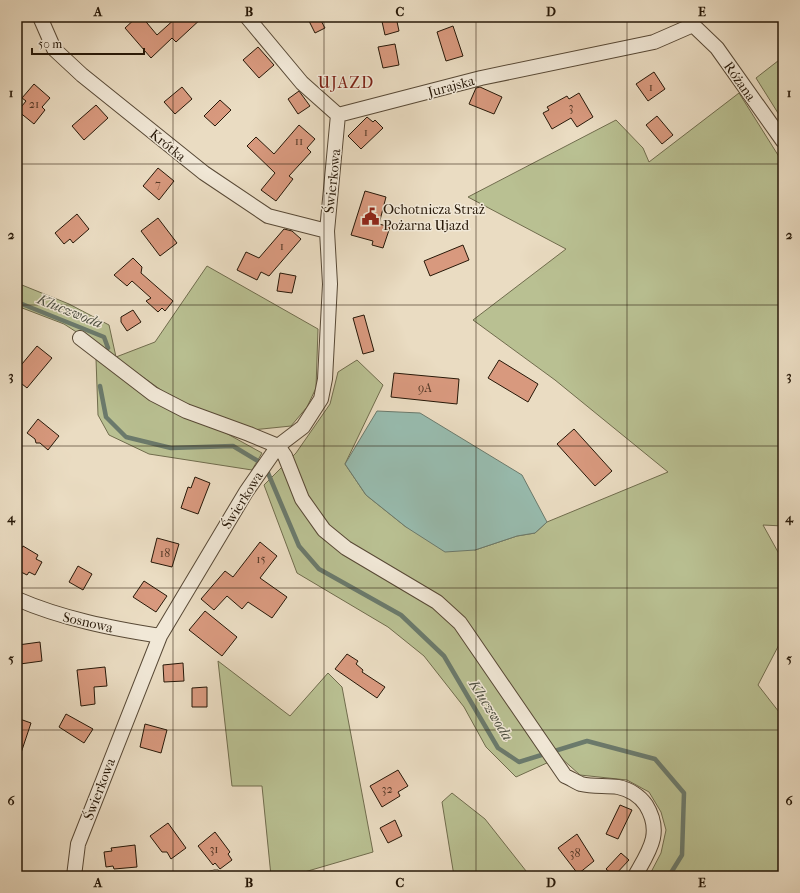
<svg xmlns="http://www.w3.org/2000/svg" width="800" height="893" viewBox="0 0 800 893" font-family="'IM FELL French Canon',serif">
<rect width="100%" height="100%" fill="#eadcc2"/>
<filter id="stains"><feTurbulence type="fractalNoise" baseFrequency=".005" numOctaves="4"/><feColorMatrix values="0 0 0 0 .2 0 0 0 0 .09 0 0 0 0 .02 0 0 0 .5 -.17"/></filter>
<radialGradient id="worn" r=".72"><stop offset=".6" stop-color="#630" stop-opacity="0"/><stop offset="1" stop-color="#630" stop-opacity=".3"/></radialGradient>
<path fill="#b9c092" stroke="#706c4d" d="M783 57V121L756 78Z
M739 93 783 163V526L763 525 783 561V637L758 685 779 712 783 725V876H649L661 853 666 830 661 812 649 792 627 780 580 775 560 757 516 777 486 747 464 707 424 656 388 627 297 573 264 485 296 453 330 404 338 372 357 360 383 385 345 464 366 495 406 527 475 550 517 536 535 533 547 522 668 472 555 380 473 320 566 249 468 197 616 120 643 148 649 162Z
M207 266 318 329 316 388 307 407 291 426 252 430 182 405 115 357 64 324 17 306V283L69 304 109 325 116 357 155 342Z
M96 359 108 368 262 453 252 470 149 454 109 435 98 415Z
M218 661 290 716 328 673 342 687 373 852 301 873V876H271L262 786H232Z
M452 793 485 819 530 876H454L442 802Z"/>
<path fill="#98bcaf" stroke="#6b7a6c" d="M377 411 420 413 522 475 547 522 535 533 517 536 475 550 445 552 406 527 366 495 345 464Z"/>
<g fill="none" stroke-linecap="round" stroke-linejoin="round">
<path stroke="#6b7a6c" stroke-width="4.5" d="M17 302 104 337 108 348
M100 386 106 417 126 437 171 448 233 446 258 461
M268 473 299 546 319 569 401 615 444 656 498 748 519 762 587 741 655 759 684 793 682 855 669 876"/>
</g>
<path fill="#d8997e" stroke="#271808" d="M137 17H142L157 35 177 17H203L176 42 172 38 151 58 125 28Z
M307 17H319L325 28 315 33Z
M381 17H396L399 31 385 35Z
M453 26 463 56 446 61 437 32Z
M395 44 399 65 383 68 378 47Z
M258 47 274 65 259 78 243 60Z
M654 72 665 89 648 101 636 84Z
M34 84 50 98 42 107 45 110 34 124 18 111 26 101 22 98Z
M182 87 192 99 175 114 164 102Z
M480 87 502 97 494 114 469 104 476 88Z
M299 91 310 106 298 114 288 99Z
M579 93 593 117 577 127 571 118 552 129 543 113 549 110 547 107 567 96 569 99Z
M220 100 231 110 215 126 204 116Z
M96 105 108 118 84 140 72 126Z
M657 116 673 135 662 144 646 125Z
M367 117 373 122 375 120 383 128 361 149 348 136Z
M299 125 315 139 307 148 311 152 289 176 293 179 276 201 261 190 275 173 247 146 256 137 274 154Z
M158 168 174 181 159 200 143 186Z
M365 191 386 197 379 224 390 227 383 248 372 245 373 241 351 235Z
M77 214 89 229 73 243 70 239 64 244 55 233Z
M158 218 177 243 160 256 141 231Z
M284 229 292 231 301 239 269 276 261 272 257 280 237 270 246 252 259 258Z
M463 245 469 260 430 276 424 261Z
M133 258 142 267 141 273 173 301 165 311 162 308 158 312 146 301 151 298 132 281 127 286 114 275Z
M280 273 296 276 292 293 277 291Z
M133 310 141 322 127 331 121 322V317Z
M364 315 374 351 363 354 353 318Z
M37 346 52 358 27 388 17 380V370Z
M499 360 538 384 528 402 488 378Z
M394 373 459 379 457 404 391 397Z
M38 419 59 436 48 450 40 443H36L35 439 27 433Z
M574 429 612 471 595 486 557 444Z
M195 477 210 483 198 514 181 508 188 487 191 488Z
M157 538 179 544 172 567 151 562Z
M260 542 277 556 260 578 287 597 272 618 248 602 242 609 227 596 214 610 201 599 225 571 233 577Z
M23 546 38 555 36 559 42 562 35 575 29 572 27 575 17 570V556Z
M78 566 92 574 83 590 69 582Z
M144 581 167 596 156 612 133 597Z
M205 611 237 637 222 656 189 630Z
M40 642 42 661 20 664 18 645Z
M347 654 358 661 356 664 363 670 362 672 385 687 377 698 335 669Z
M183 663 184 681 164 682 163 665Z
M105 667 107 686 94 687 95 704 81 706 77 670Z
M207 687V707H192V688Z
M66 714 93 729 84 743 59 727Z
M17 718 31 723 19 759H17Z
M145 724 167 730 161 753 140 747Z
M398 770 408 786 398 792 400 796 382 807 370 786Z
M620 805 632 810 618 839 606 834Z
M395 820 402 836 388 843 380 828Z
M168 823 186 848 171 859 167 852H162L150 836Z
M215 832 230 852 228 854 232 860 220 869 215 863 213 865 198 846Z
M577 834 594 861 578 874 558 848Z
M135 845 137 867 114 869 113 866 106 867 104 852 112 851 111 848Z
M621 853 629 860 614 876 606 869Z"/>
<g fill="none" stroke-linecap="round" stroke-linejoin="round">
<defs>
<path id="service" d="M206 876 216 873"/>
<path id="minor" d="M40 17 54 49 82 75 204 173 268 216 327 231
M247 17 302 83 338 115
M693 25 717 48 783 141
M338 115 481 78 654 42 693 25
M80 338 153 394 186 411 249 434 278 446 285 456 302 499 324 530 346 548 437 602 460 623 565 776C570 778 576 782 581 784 593 787 607 785 618 787 629 789 640 796 646 805 663 833 649 851 635 876
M17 599C63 619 111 628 160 636
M74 876 78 844 160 636 246 492 278 446 303 427 321 399 325 379 330 284 327 231 338 115"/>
</defs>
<use href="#service" stroke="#584936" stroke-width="8"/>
<use href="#minor" stroke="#584936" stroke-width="16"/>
<use href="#service" stroke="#f1e8d7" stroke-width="7"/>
<use href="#minor" stroke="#f1e8d7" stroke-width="14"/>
</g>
<path fill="none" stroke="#271808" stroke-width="1" stroke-opacity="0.55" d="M173 17V876M324 17V876M476 17V876M627 17V876M17 164H783M17 305H783M17 446H783M17 588H783M17 730H783"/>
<defs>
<symbol id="civic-bare" viewBox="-9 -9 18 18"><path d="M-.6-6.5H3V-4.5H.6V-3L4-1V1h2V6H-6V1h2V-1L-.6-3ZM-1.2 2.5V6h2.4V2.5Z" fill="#8f2418" stroke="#f1e8d7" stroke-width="2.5" paint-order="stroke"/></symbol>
</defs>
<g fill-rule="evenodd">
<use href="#civic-bare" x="358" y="204" width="25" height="25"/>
</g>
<g text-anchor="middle" stroke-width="3" stroke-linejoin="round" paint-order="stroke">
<g font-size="12" fill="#533826">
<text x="651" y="91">1</text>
<text x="34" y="108">21</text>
<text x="571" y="111">3</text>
<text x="366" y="136">1</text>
<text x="299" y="145">11</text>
<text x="158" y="188">7</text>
<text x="282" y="250">1</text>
<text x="425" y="392">9A</text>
<text x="165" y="557">18</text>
<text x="261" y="563">15</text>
<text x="387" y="793">32</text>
<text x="214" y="853">31</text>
<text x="575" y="857">38</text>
</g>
<g font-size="14" fill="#271808" stroke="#f1e8d7">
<text transform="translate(740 81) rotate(55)" y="5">Różana</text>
<text transform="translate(451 86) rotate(-15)" y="5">Jurajska</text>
<text transform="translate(168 145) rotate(39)" y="5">Krótka</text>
<text transform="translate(332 181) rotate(-84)" y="5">Świerkowa</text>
<text transform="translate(242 500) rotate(-58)" y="5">Świerkowa</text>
<text transform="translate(88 622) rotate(13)" y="5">Sosnowa</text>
<text transform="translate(99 789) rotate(-69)" y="5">Świerkowa</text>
</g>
<g font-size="14" fill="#271808" stroke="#f1e8d7" text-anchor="start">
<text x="383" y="214">Ochotnicza Straż<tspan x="383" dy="16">Pożarna Ujazd</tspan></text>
</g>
<g font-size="15" font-style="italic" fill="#4f5142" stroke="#f1e8d7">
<text transform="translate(70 311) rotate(22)" y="5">Kluczwoda</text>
<text transform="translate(491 710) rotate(58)" y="5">Kluczwoda</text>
</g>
<g font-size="16" letter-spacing="1" fill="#7a1f14" stroke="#f1e8d7">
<text x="346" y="88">UJAZD</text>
</g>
</g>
<rect width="800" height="893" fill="none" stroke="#eadcc2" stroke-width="44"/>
<path d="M32 48v6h112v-6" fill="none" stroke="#271808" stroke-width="2"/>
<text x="38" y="48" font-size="12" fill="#271808" stroke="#f1e8d7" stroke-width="3" paint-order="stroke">50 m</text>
<rect x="22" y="22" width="756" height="849" fill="none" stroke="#271808" stroke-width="1.5"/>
<g font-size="13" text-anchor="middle" font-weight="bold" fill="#271808">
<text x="98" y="16">A</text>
<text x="249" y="16">B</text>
<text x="400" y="16">C</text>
<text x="551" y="16">D</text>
<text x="702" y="16">E</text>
<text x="11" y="97">1</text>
<text x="789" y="97">1</text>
<text x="11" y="239">2</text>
<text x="789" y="239">2</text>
<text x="11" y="380">3</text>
<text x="789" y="380">3</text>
<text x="11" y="522">4</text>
<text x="789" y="522">4</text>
<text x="11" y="663">5</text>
<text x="789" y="663">5</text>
<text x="11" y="805">6</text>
<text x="789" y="805">6</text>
<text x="98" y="887">A</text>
<text x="249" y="887">B</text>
<text x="400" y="887">C</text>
<text x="551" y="887">D</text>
<text x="702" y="887">E</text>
</g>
<rect width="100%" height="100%" filter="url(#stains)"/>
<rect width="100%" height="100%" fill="url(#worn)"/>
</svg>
